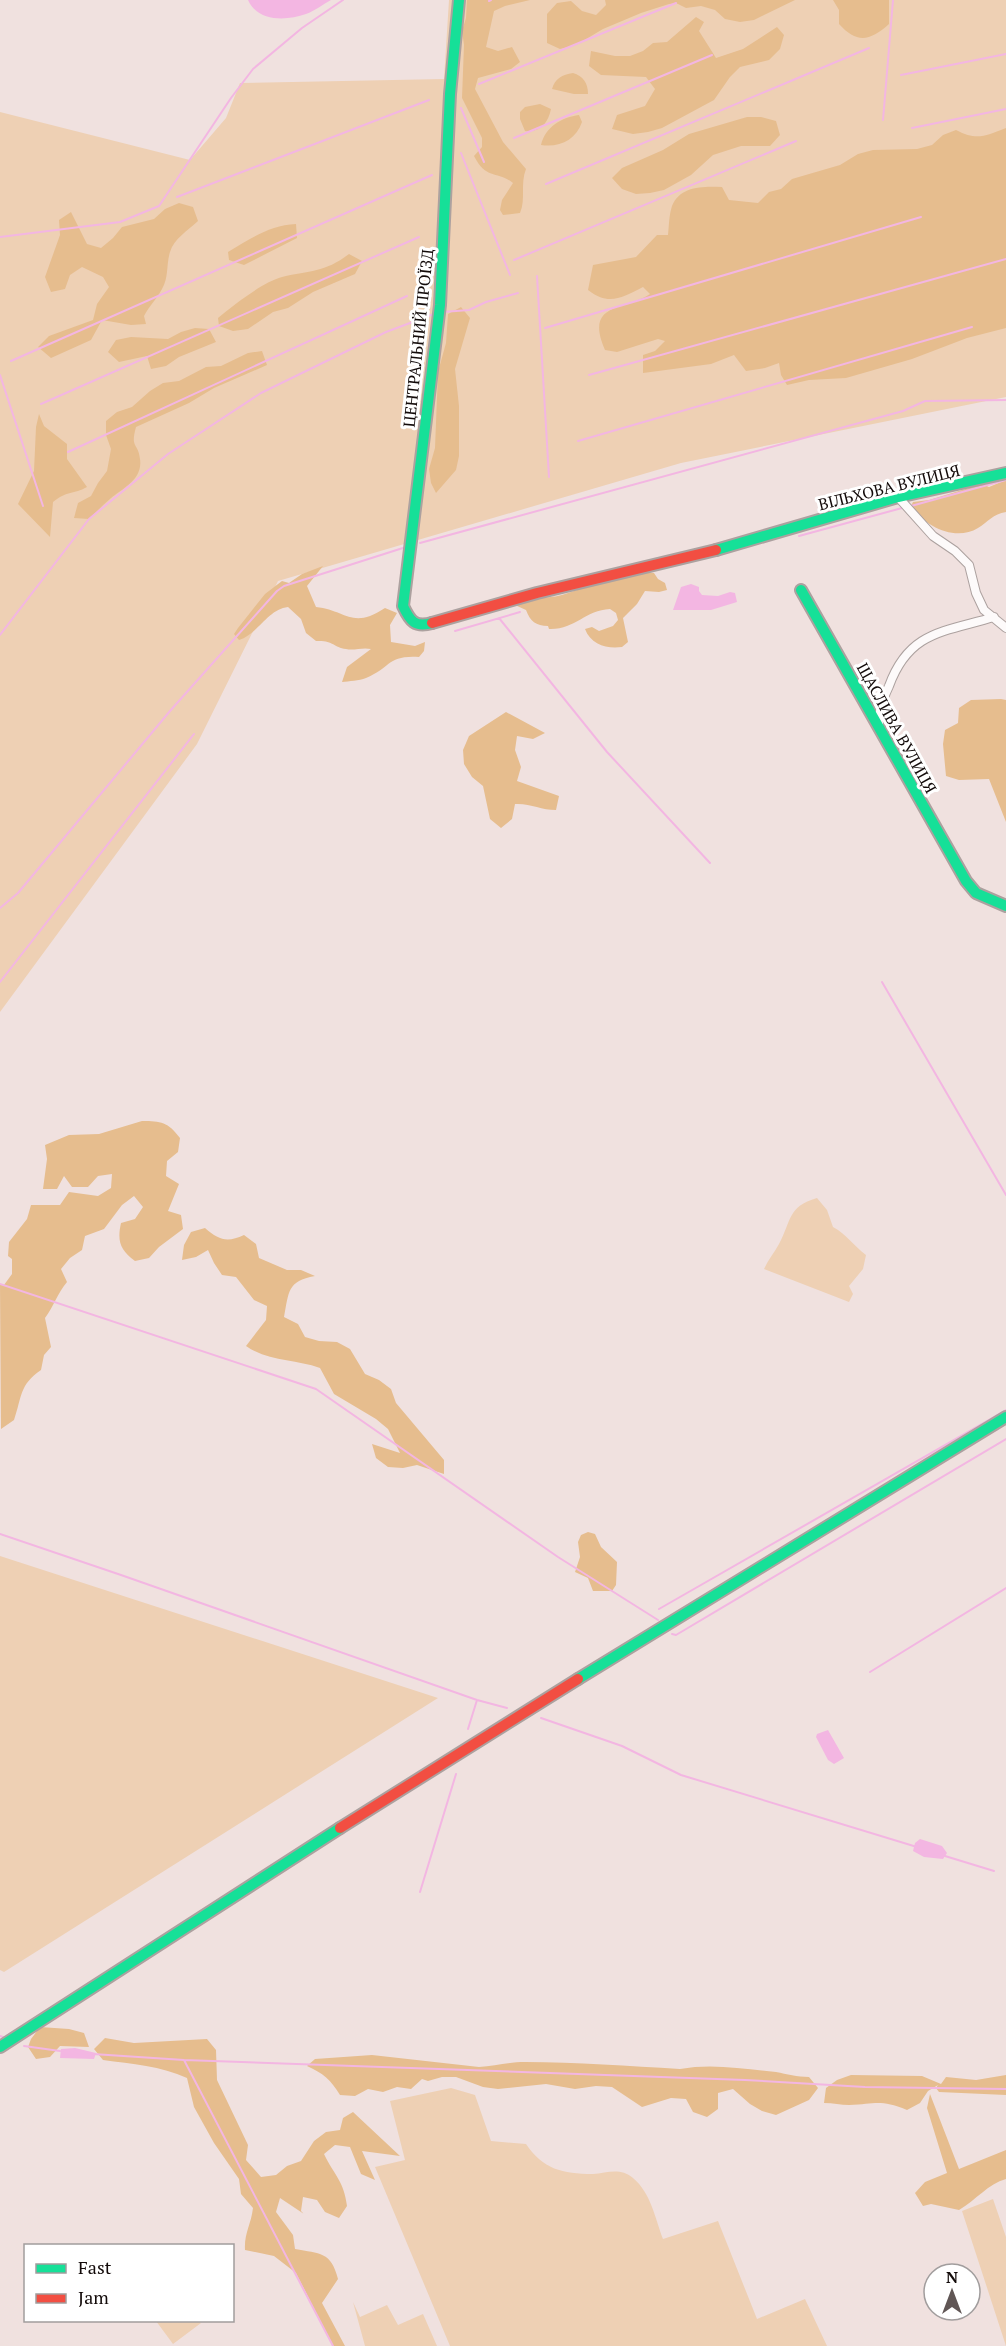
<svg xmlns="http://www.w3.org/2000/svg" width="1006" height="2346" viewBox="0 0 1006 2346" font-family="'PT Serif',serif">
<rect width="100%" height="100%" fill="#f0e1df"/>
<path fill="#eed0b4" d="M449 0H1006V397L681 463 278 581 197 744 0 1012V112L190 160 226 118 240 83 444 79Z
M817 1198 827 1210 833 1227C846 1234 854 1246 866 1255L863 1269 849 1286 853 1294 849 1302 764 1269C768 1260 774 1253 779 1244 792 1220 787 1207 817 1198Z
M0 1556 438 1698 4 1972 0 1970Z
M451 2088 475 2095 491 2141 526 2144C543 2169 562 2174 593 2174 607 2173 620 2167 633 2178 651 2193 655 2218 663 2239L718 2221 757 2319 805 2299 827 2346H450L375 2167 405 2160 390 2101Z
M993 2199 1006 2237V2346L962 2211Z
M353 2302 360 2317 387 2305 398 2325 423 2314 437 2346H365Z
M156 2321H198L201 2323 173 2344Z"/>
<path fill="#e6bd8e" d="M467 0H530L505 6 494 11 486 47 498 51 512 47 520 62 511 69 478 78 475 89 503 142 526 169C520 184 526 199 520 213L503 215 500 210 502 200 513 183C497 170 487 181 474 156L482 147V138L462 98 464 45 462 31 466 18Z
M605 0H795L754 20 740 22 725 19 715 10 701 6 686 8 676 3 669 4 641 13 603 29 576 45 560 49 547 43V14L557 3 571 1 582 11 596 15 606 5Z
M833 0H889V24C870 41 857 44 839 24V10Z
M696 17 704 22 699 31 716 58 743 49 777 27 784 35 780 49 769 60 740 67 730 77 714 100 662 128 648 132 633 134 612 129 617 115 645 106 655 89 646 77 601 75 589 66 591 51 615 56H630L643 51 653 43 667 42Z
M573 73C583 76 588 83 588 94H574L552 89C555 78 562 75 573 73Z
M540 104 551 109C548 123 540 133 525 131L520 119V112L525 107Z
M579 115 582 122C576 140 559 148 541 145 545 127 562 117 579 115Z
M747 117H761L776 121 780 135 770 146H741L713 155 691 175 664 190 650 193 636 194 622 189 612 178 622 168 663 150 689 134Z
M1006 128V328L967 338 912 359 846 378 809 380 787 385 781 375 779 363 765 368 746 371 734 355 711 364 643 373V355L655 351 665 341 658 339 617 352 605 350C584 302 624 311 650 294L643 287C621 298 609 306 588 290L593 265 636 257 657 235H668C669 226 669 215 672 206 680 186 703 186 722 187L729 200 758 203 769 192 781 189 792 179 840 165 858 154 873 150 917 149 932 145 943 135 956 130C977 141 985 136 1006 128Z
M179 203 193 207 198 221C187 231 174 239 170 252 166 265 169 277 162 289 157 299 149 306 144 316L146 324 131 325 102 320 91 340 51 358 38 347 49 336 93 320 97 304 109 287 103 277 82 267 70 275 65 289 51 292 45 277 60 235 59 220 71 212 87 244 101 248 113 238 122 227 154 219 165 209Z
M296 224 297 238 244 265 229 260 228 252C250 239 270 225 296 224Z
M349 254 362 261 355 274 313 292 288 308 273 312 248 329 233 331 219 326 218 318C235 304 263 282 282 277 310 270 324 273 349 254Z
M461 307 470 318 455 369 459 406V456L456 470 436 493 431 483 429 469 435 448 438 372 446 343 448 314Z
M195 328 209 329 216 342 179 357 166 366 151 369 147 356 119 362 108 352 116 340 131 337 168 339 181 332Z
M262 351 267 365 214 388 189 403 136 427C130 449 138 442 140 459 143 480 123 488 110 499 103 505 96 512 89 519L74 518 78 503 91 496 98 483 107 471 111 449 106 435V421L117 412 132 407 150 391 163 383 179 381 206 367 221 366 248 353Z
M39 414 44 426 67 444V459L87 487C73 495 68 490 53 502L50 537 18 504 34 471 36 427Z
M1006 480V512C993 514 988 522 978 528 955 542 924 526 911 506L913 502 929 500 982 484 989 487Z
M323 566 307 586 316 607C346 610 352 630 385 608L397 613 390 625 391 642 415 646 425 642 424 651 419 657C387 655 391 668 366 678 359 681 349 681 342 682L347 667 371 649C362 647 354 651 346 649 333 647 333 640 316 641L306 633 301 619 288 607C268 609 258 634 239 640L234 634 238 628 265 594 282 581 289 583 302 574Z
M646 572 654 573 658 579 665 583 667 590 659 592 645 591 637 604 623 618 628 642 622 647C607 649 591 645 585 629L592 627 599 631 613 626 618 620 616 613 610 609C585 610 575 630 549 629L548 626C536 626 530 621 526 610L515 605C531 595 548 600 565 594 591 585 618 578 646 572Z
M1001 699 1006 700V822L989 779 959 780 946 776 943 744 945 730 958 723 959 708 971 700Z
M506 712 545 733 533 739 517 736 515 750 521 767 517 781 559 796 556 810C541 810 530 803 515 804L512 819 501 828 490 819 483 786 472 777 464 764 463 750 469 736Z
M142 1121C161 1121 168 1122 180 1138L178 1152 167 1161 166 1176 179 1184 168 1211 181 1215 183 1229 159 1247 149 1258 135 1261C120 1250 117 1241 121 1223L135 1219 143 1207 134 1196 122 1205 104 1229 85 1236 82 1250 70 1258 61 1269 67 1282C57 1294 54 1306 45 1318L51 1347 44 1355 41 1370C19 1385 22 1397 14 1420L1 1429 0 1285H4L12 1274V1259L8 1256 9 1242 27 1219 31 1205H60L69 1192 98 1196 111 1188 112 1174 98 1176 88 1187H72L64 1176 57 1189H43L47 1159 45 1145 69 1135 99 1134Z
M205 1228C219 1240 227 1243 244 1235L256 1244 259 1258 287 1270H301L315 1276C287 1281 289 1292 284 1317L298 1324 305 1337 319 1341 337 1342 350 1349 365 1374 379 1380 391 1389 396 1403 444 1460V1474L417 1465 403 1468 388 1467 376 1458 372 1444 400 1453 388 1429 376 1419 334 1394 320 1368C295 1359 269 1362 246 1346L266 1320 267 1306 254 1300 236 1277 222 1275 214 1263 208 1250 196 1257 182 1260 184 1245 191 1232Z
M588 1532 595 1534 601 1547 617 1562 616 1585 612 1591H593L588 1578 575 1572 580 1557 578 1542 581 1535Z
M40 2027 69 2029 84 2033 89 2047 60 2046 50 2057 36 2059 28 2047 31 2039Z
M105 2038 134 2043 207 2039 216 2050 217 2080 248 2145 246 2160 261 2177 276 2175 287 2166 301 2161 314 2141 326 2132 340 2130 343 2118 353 2112 400 2156 362 2151 375 2180 361 2174 350 2147 335 2145 324 2154C334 2175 344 2181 347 2206L339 2218 325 2212 317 2200 303 2197 301 2211 304 2214 280 2198 276 2212 293 2235 295 2249C320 2254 331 2251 338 2279L322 2303 345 2346H333L296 2273 274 2256 245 2250C244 2233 251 2225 253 2208L241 2194 239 2179 214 2143 194 2107 187 2078C161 2066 132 2064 103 2060L94 2049Z
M372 2055 479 2067C495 2066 509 2062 525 2062 577 2062 629 2066 680 2069 712 2063 744 2069 776 2072 787 2074 797 2077 809 2077L818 2088 809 2100 776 2115 762 2111 750 2104 733 2089 718 2093V2109L707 2117 693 2112 686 2099 671 2098 642 2107 612 2087 596 2086 575 2089 546 2084 498 2089 483 2087 456 2077H442L428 2081 422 2079 411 2089 397 2087 383 2092 368 2089 355 2096 340 2095C331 2080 323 2073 307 2066L315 2059Z
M851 2075 922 2076 941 2084 946 2077 976 2080 1006 2075V2095L939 2092 936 2088 938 2085 928 2091 920 2103 907 2110C880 2099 876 2104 849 2105 841 2105 833 2103 824 2103L826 2088 837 2080Z
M930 2094 959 2169 1006 2150V2179C988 2184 976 2200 959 2210L931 2204 923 2206 915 2193 925 2182 947 2173 927 2108Z"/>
<path fill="#f3b6e2" d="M248 0H331C323 4 315 11 306 14 286 21 258 22 248 0Z
M691 584 699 587V591L702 595 718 596 730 592 735 593 737 602 711 610H673L681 587Z
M828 1730 844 1758 834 1764 828 1760 816 1737 817 1734Z
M920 1839 942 1846 947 1853 943 1859 924 1857 913 1851 915 1843Z
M75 2048 96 2053 94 2059 60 2058 61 2049Z"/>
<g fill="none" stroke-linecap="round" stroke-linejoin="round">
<path stroke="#f3b6e2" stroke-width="2" d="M489 1 491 0
M901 75 1006 54
M479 84 676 3
M461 108 484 162
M883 120 893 0
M912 128 1006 109
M514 138 712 55
M461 153 510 275
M546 184 869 48
M177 197 429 100
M0 237 120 222 159 206 231 98 253 69 302 28 343 0
M514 260 796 141
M537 276 549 477
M443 312 469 310 486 302 518 293
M545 328 921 217
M11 361 432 175
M0 375 43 506
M589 375 1006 259
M41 404 419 237
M578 441 972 327
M68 452 407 296
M911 506 1006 480
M799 536 902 508
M420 543 903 411 925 401 1006 400
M499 618 607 752 710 863
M455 631 520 612
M0 635 89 519 168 454 261 393 386 332 434 314
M0 908 18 893 170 711 277 591 284 586 406 547
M0 982 194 734
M882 982 1006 1195
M0 1284 316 1389 558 1557 658 1620
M0 1534 121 1575 477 1700 507 1708
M659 1609 1006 1410
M672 1634 676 1635 1006 1439
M870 1672 1006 1588
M541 1718 622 1746 681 1775 917 1847
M468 1729 477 1700
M945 1856 994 1871
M420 1892 456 1774
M0 2036 6 2038
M24 2046 60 2051
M93 2054 184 2060 333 2346
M184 2060 745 2080 865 2087 1006 2089"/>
<defs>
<path id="street" d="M898 497 933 536 955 551 969 565 976 593 984 610 1006 628
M879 725C878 711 883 699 889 686 909 631 944 632 994 617"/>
<path id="fast" d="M716 550 898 497 1006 473
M801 590 966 881 976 893 1006 906
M432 623C415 628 410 621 403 606L440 305 450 94 459 0
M578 1679 1006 1417
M0 2047 340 1828"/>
<path id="jam" d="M432 623 537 593 716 550
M340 1828 578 1679"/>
</defs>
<use href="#street" stroke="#aca19f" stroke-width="10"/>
<use href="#fast" stroke="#aca19f" stroke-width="14"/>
<use href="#jam" stroke="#aca19f" stroke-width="14"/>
<use href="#street" stroke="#fdfafa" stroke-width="8"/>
<use href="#fast" stroke="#16e098" stroke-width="10"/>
<use href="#jam" stroke="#f24e42" stroke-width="10"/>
</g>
<g text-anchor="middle" stroke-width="6" stroke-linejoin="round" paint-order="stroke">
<g font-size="16" fill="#130b0a" stroke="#fff">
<text transform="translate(418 338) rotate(-84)" y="6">ЦЕНТРАЛЬНИЙ ПРОЇЗД</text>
<text transform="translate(889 487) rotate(-14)" y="6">ВІЛЬХОВА ВУЛИЦЯ</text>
<text transform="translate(897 728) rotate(61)" y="6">ЩАСЛИВА ВУЛИЦЯ</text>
</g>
</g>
<rect x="24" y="2244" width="210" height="78" fill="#ffffff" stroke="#a19d9d" stroke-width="1.5"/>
<rect x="36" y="2264" width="30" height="9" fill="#16e098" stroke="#a19d9d" stroke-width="1.5"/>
<text x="78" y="2274" font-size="18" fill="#130b0a">Fast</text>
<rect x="36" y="2294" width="30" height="9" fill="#f24e42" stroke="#a19d9d" stroke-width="1.5"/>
<text x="78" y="2304" font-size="18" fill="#130b0a">Jam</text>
<g transform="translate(952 2292)"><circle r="28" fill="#ffffff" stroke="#a19d9d" stroke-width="1.5"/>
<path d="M0-4.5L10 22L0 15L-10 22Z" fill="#605655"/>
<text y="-9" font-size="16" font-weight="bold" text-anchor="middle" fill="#130b0a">N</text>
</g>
</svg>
